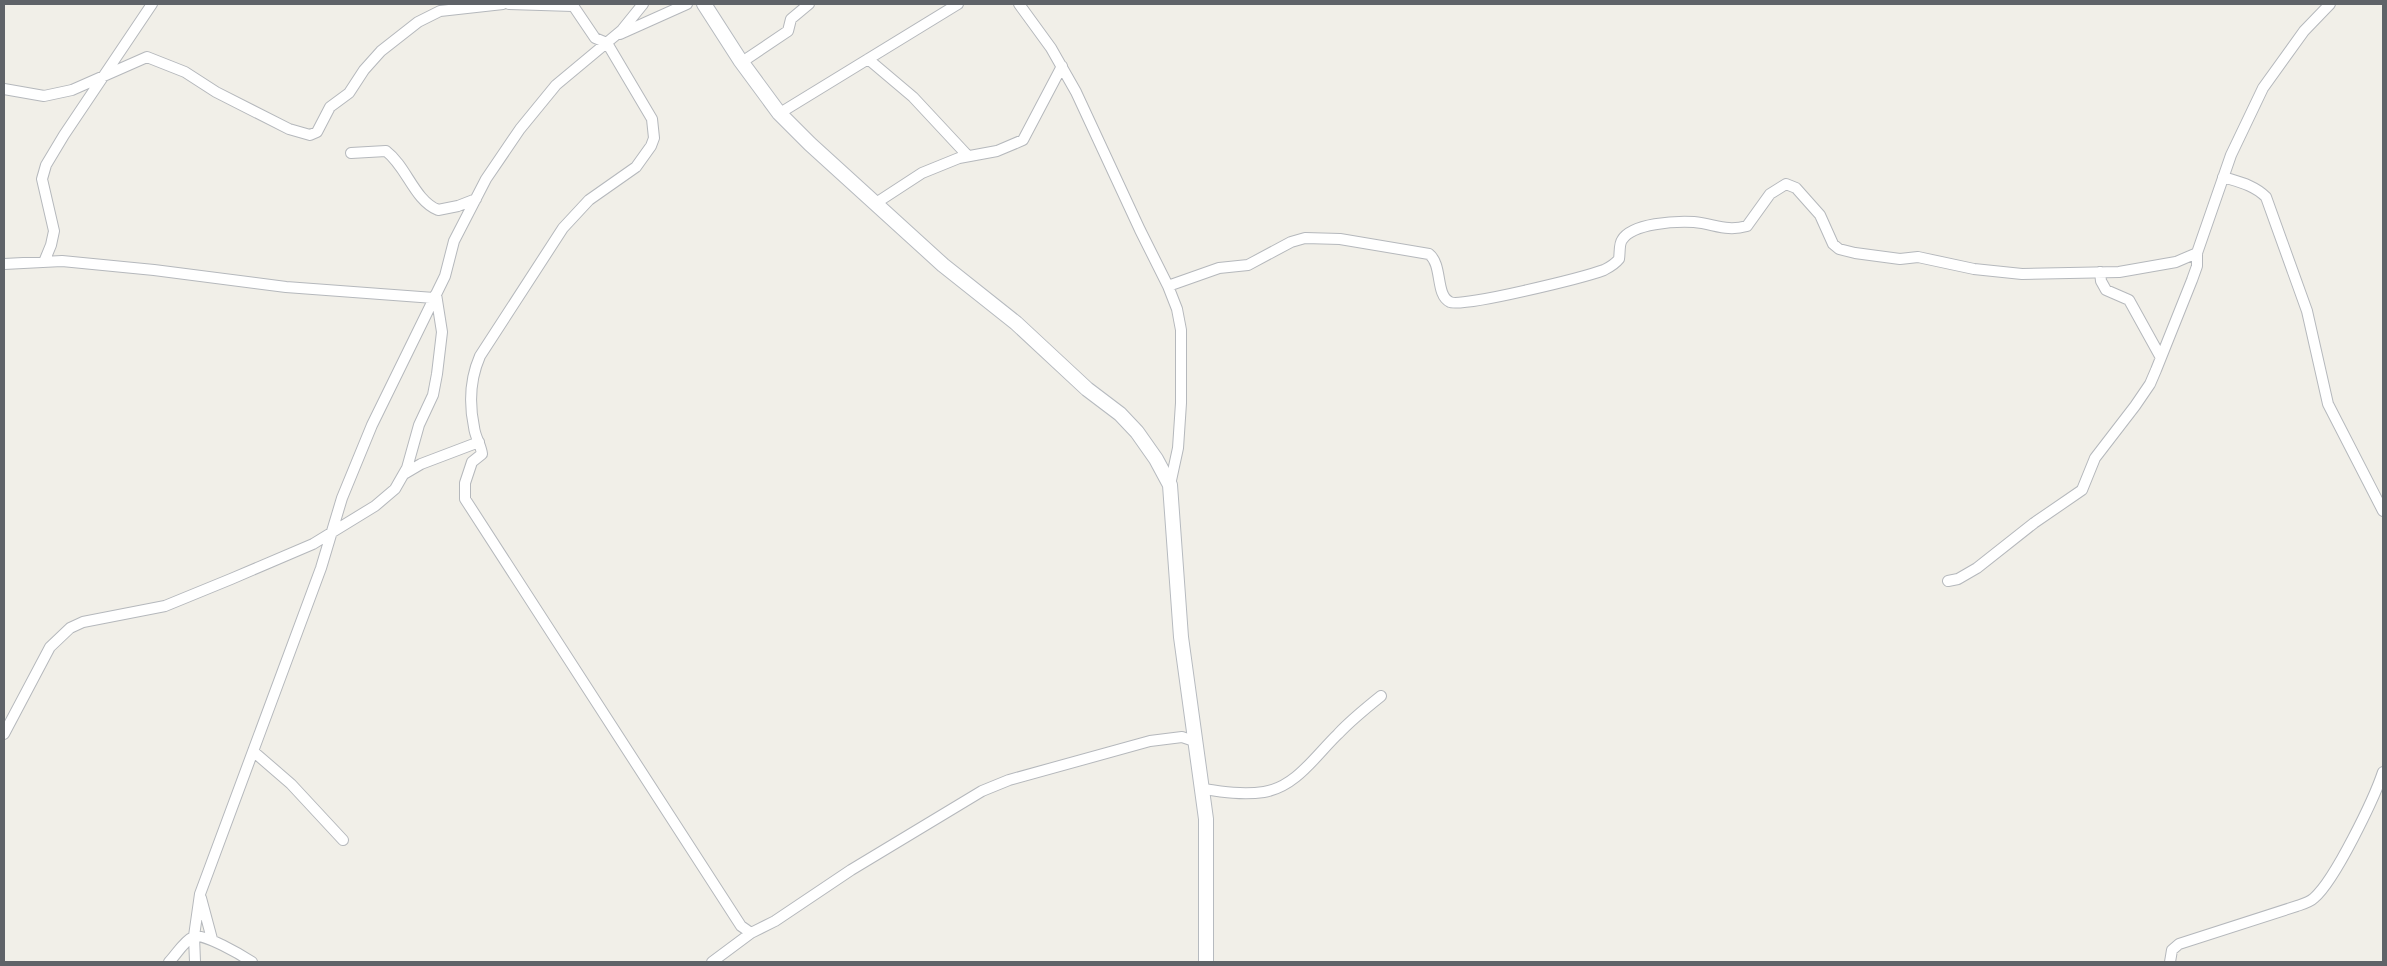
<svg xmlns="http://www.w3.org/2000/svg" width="2387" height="966" viewBox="0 0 2387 966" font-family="'Alegreya Sans',sans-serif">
<rect width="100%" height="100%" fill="#f1efe8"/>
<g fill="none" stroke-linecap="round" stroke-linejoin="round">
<defs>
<path id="street" d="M509 4 573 6
M572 4 595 38 607 43 652 119 654 138 651 146 636 167 589 200 563 228 480 356C470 379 469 403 474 427 475 437 481 445 482 454L472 462 465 483V499L741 926 751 933 775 921 851 870 982 791 1009 780 1150 741 1182 737 1194 741
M1019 4 1051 48 1076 92 1140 230 1168 286 1177 309 1181 330V403L1178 448 1170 485
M620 34 687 4
M868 59 913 97 968 156
M742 62 788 31 791 19 809 4
M4 89 44 96 72 90 147 57 185 72 216 92 289 129 310 135 317 132 330 107 349 93 364 70 381 51 418 22 440 11 503 4
M780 113 958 4
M351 153 386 151C407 167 414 200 438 210L458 206 476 199
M2223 177C2239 182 2254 185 2266 197L2307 311 2328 404 2383 511
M876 203 922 173 959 158 997 151 1023 140 1062 66
M44 262 51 245 54 231 42 179 46 165 64 135 152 4
M4 264 62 261 154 270 286 287 434 298
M2100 272 2101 281 2106 290 2129 300 2160 356
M1168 286 1219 268 1248 265 1291 242 1305 238 1340 239 1429 254C1443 265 1435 295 1450 302 1462 308 1585 277 1604 270 1610 267 1615 264 1619 259 1620 253 1619 244 1622 240 1632 223 1676 221 1694 222 1715 224 1726 232 1747 226L1770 194 1786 184 1796 188 1820 215 1833 244 1839 249 1855 253 1900 259 1918 257 1974 269 2022 274 2119 272 2176 262 2197 253
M404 474 421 464 479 442
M1948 581 1958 579 1977 568 2034 523 2082 490 2095 458 2135 406 2150 384 2156 370 2192 280 2197 266V253L2231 155 2263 88 2304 31 2330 4
M4 734 50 647 70 628 83 622 165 606 231 579 313 544 375 506 395 489 407 468 419 425 433 395 437 374 442 332 436 294
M254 752 291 784 343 840
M1203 789C1223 792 1243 795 1264 792 1296 787 1316 755 1338 734 1351 720 1366 708 1381 696
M201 898 212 939
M169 962C176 955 184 941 193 937 203 932 243 956 252 962
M195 962 194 936 200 894 321 568 342 498 372 425 445 276 454 241 486 179 520 129 556 85 622 30 643 4
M712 962 751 933
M2170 962 2172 950 2179 944 2297 906C2303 904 2310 902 2314 898 2335 880 2374 799 2383 772"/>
<path id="secondary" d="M704 4 740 60 779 113 810 144 943 265 1016 323 1087 389 1120 414 1137 432 1156 459 1170 485 1181 637 1206 819V962"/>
</defs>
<use href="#street" stroke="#b5b8bc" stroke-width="12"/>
<use href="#secondary" stroke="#b6babf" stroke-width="16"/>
<use href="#street" stroke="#fff" stroke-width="10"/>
<use href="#secondary" stroke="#fff" stroke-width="14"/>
</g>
<rect width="2387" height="966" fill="none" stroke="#5f6368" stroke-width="10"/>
</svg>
